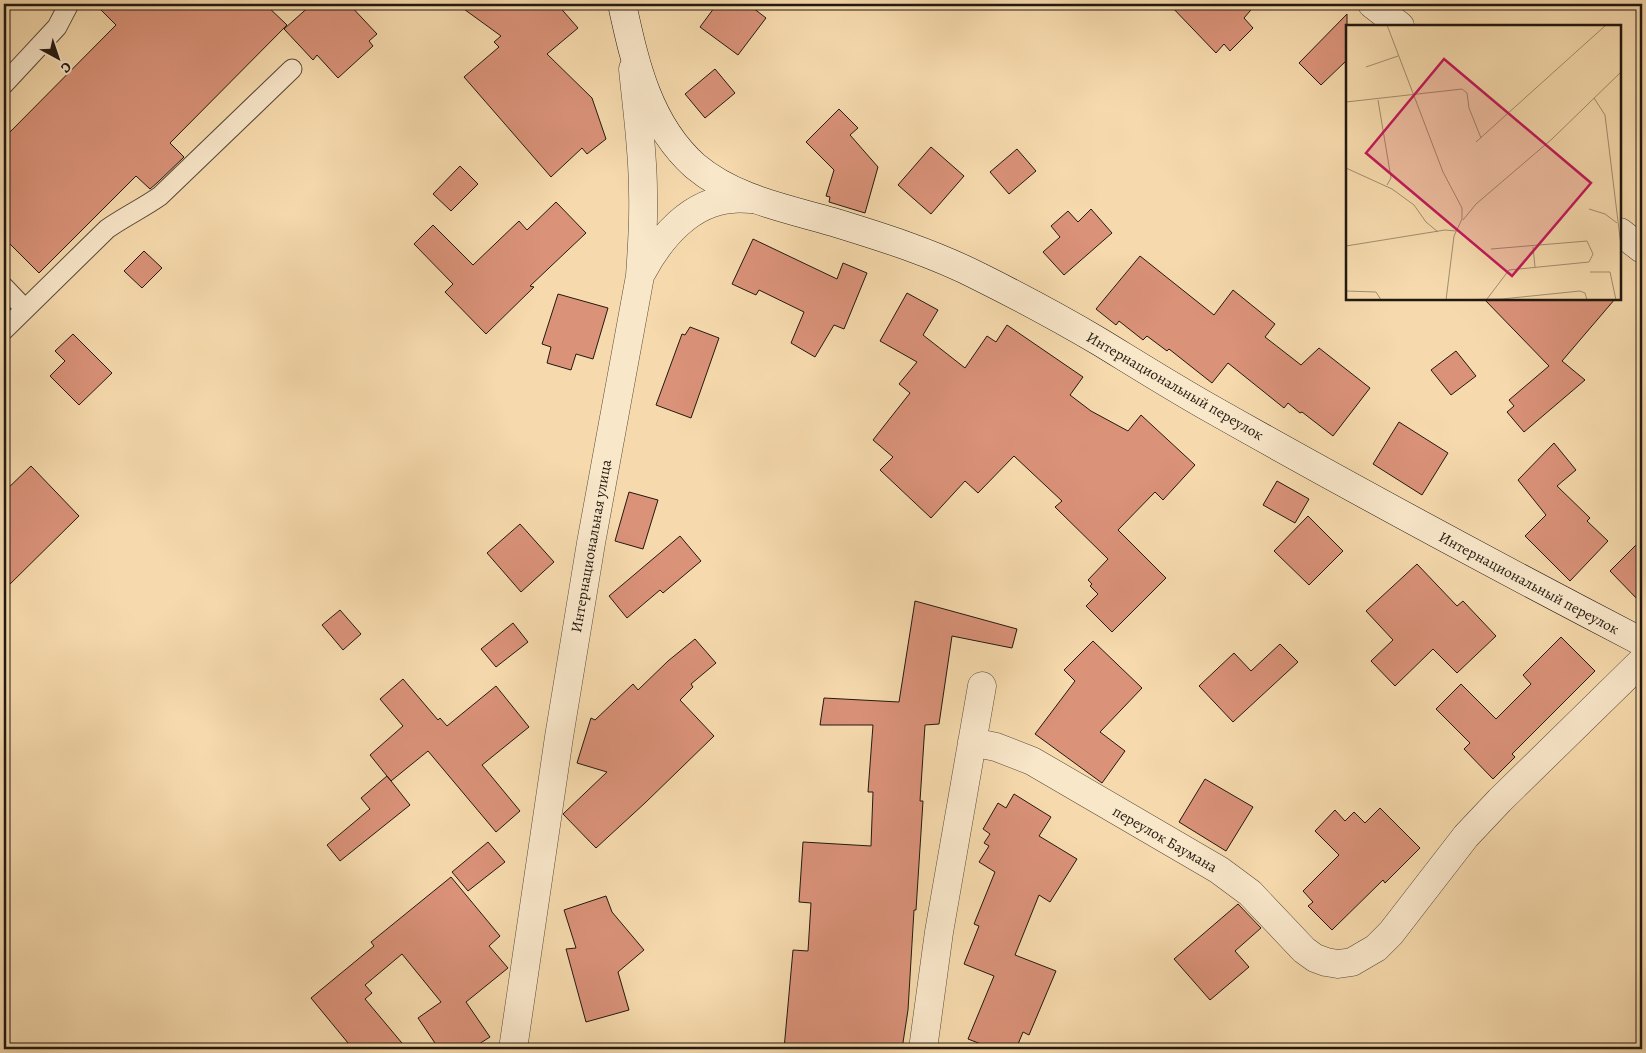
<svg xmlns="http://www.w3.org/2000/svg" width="1646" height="1053" viewBox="0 0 1646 1053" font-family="Alegreya,serif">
<rect width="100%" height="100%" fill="#f6daad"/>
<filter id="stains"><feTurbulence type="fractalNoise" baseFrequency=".004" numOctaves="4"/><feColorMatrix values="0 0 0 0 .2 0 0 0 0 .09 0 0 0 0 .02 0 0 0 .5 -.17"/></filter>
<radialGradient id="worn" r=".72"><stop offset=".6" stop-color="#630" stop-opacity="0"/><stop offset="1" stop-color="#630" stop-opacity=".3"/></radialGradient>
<path fill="#da9279" stroke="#221910" d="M95 4H265L287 25 170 143 184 157 158 182 150 189 136 176 39 273 4 238V138L116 25Z
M312 4H349L377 34 369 41 373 46 338 78 317 55 313 60 284 29Z
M457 4H557L578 28 547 54 592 98 606 139 587 154 582 148 551 177 464 77 499 47 494 42 501 36Z
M717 4H748L766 18 738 55 700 27Z
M1169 4H1256L1244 18 1253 28 1230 51 1224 44 1216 53Z
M1347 14V60L1321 85 1299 63Z
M715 69 735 93 705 118 685 94Z
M839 109 858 128 850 135 878 167 865 213 829 202 830 197 826 196 834 170 806 142Z
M931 147 964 176 931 214 898 185Z
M1017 149 1036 171 1009 194 990 172Z
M460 166 478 184 451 211 433 194Z
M556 202 586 233 530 286 534 287 486 334 445 292 453 284 414 244 433 225 473 265 519 221 527 230Z
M1091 209 1112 233 1064 275 1043 252 1060 237 1051 226 1068 211 1078 222Z
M753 239 837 279 843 263 867 273 844 329 834 325 815 357 791 343 804 312 759 290 756 295 732 284Z
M144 251 162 268 142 288 124 271Z
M1140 256 1214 315 1233 290 1275 324 1265 337 1301 365 1319 348 1370 388 1333 436 1302 412 1300 413 1288 403 1284 408 1228 363 1212 383 1169 349 1167 351 1147 336 1143 340 1119 321 1116 325 1096 309Z
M907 293 938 310 923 335 965 368 987 336 996 342 1007 325 1083 377 1070 395 1091 411 1128 431 1141 415 1195 465 1163 500 1155 492 1118 530 1166 578 1112 632 1086 606 1098 594 1090 586 1092 584 1088 580 1108 559 1055 507 1062 501 1014 456 978 493 965 481 931 518 880 470 893 457 873 440 910 393 899 384 917 362 880 341Z
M558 294 608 308 593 359 576 354 571 370 547 363 551 347 542 344Z
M1484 299H1615L1562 361 1585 380 1524 432 1507 412 1514 406 1509 400 1549 366Z
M690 327 719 338 691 418 656 405 682 334 685 335Z
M73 334 112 373 79 405 50 376 65 361 55 351Z
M1456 351 1476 376 1451 395 1431 370Z
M1399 422 1448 453 1422 495 1373 464Z
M1554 443 1576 470 1557 486 1590 518 1587 521 1608 541 1570 581 1525 536 1546 515 1518 480Z
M31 466 79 516 4 590V492Z
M1277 481 1309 499 1295 523 1263 505Z
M629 492 658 500 643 549 615 541Z
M1308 516 1343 551 1309 585 1274 551Z
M520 524 554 562 521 592 487 553Z
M680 536 701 561 663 593 660 590 627 618 609 596Z
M1642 539V604L1610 571Z
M1417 564 1457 606 1463 601 1496 636 1457 673 1433 649 1395 686 1371 661 1393 640 1366 611Z
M915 601 1017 629 1012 648 952 636 939 724 925 725 920 801H923L916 910H914L908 1010 902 1049H784L793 950 808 951 811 903 799 902 803 842 871 846 873 792H868L873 725H820L824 698 899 702Z
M340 610 361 634 343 650 322 625Z
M513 623 528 642 496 667 481 649Z
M1561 637 1595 671 1512 754 1515 757 1493 779 1464 749 1470 743 1436 709 1461 684 1496 719 1531 684 1523 675Z
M695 639 716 663 691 684 693 687 680 700 714 736 645 803 596 848 563 814 607 772 577 763 591 718 595 720 633 684 638 690 668 661Z
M1093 641 1142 688 1100 732 1125 751 1102 783 1035 734 1075 681 1064 670Z
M1280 644 1298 662 1233 722 1199 686 1234 653 1251 671Z
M403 679 438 720 440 718 447 726 496 686 529 727 482 765 520 811 496 832 428 751 391 781 370 755 403 726 380 699Z
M387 776 410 805 340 861 327 845 370 809 361 798Z
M1205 779 1253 807 1226 851 1179 822Z
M1014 794 1051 817 1039 836 1077 859 1050 902 1039 895 1015 955 1056 971 1029 1035 1023 1032 1016 1049H994L968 1039 994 976 964 964 979 926 974 924 995 872 979 862 989 846 984 843 990 834 983 829 998 803 1006 808Z
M1380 808 1420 848 1385 883 1383 880 1332 930 1308 906 1313 902 1303 891 1339 855 1315 831 1335 810 1345 821 1354 812 1365 823Z
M488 842 505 862 468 891 452 872Z
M451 877 500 936 489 946 508 968 466 1002 490 1037 471 1049H439L418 1018 441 1002 402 954 365 985 372 993 365 999 407 1049H353L311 998 374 946 371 942Z
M606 896 612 912 644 950 618 972 629 1010 586 1022 566 949 576 948 564 910Z
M1238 904 1261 928 1235 951 1249 967 1210 1000 1174 959Z"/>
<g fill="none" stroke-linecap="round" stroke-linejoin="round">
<defs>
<path id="lane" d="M4 84 57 27 69 4
M4 287 25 309
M4 330 107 229C124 217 143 208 160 196L292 69"/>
<path id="street" d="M1372 4 1400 26
M1620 232 1642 249
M642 272C660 238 691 201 733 199 740 198 746 199 753 199
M972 742 996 747 1032 761 1219 870 1250 893 1304 950 1315 958 1326 962 1338 964 1352 962 1376 948 1391 933 1466 836 1500 800 1642 661
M513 1049 559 737 591 543 640 276C642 248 644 220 643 192 643 151 637 110 633 69
M923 1049 939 932 982 686"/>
<path id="secondary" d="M622 4C635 63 648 124 695 166 734 199 785 208 833 222 882 237 933 253 980 277 1020 297 1061 319 1100 342 1136 364 1171 386 1208 407 1351 488 1496 566 1642 642"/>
</defs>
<use href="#lane" stroke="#574937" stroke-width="21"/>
<use href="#street" stroke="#574937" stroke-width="29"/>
<use href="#secondary" stroke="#221910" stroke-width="29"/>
<use href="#lane" stroke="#f9e7ca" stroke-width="19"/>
<use href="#street" stroke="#f9e7ca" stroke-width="28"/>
<use href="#secondary" stroke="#f9e7ca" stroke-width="28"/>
</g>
<g text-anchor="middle" stroke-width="4.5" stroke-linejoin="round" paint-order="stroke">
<g font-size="15" fill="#221910" stroke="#f9e7ca">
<text transform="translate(1175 386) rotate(30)" y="5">Интернациональный переулок</text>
<text transform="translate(591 546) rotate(-80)" y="5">Интернациональная улица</text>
<text transform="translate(1529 583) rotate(28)" y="5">Интернациональный переулок</text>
<text transform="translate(1165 839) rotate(30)" y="5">переулок Баумана</text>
</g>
</g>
<g transform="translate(1346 25)">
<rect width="275" height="275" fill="#f6daad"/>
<path fill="none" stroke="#a18d6e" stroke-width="1" d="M41 0 97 147 116 183V194L108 211 100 275M20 42 52 31M248 73 259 90 275 221M32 75 45 153 41 160M0 77 116 64 121 68 123 83 135 113M130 117 260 0M0 143 46 164 68 180 80 197 92 207M243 184 259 189 271 198M117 195 130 179 206 114 275 47M0 221 99 205 110 206M187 222 189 242M244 247H264L270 275M0 266 30 267 35 275M141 274 163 245 243 237 247 229 241 216 145 224M100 275 156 274 234 266 239 268 241 275"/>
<path fill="#c2185b" fill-opacity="0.15" stroke="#c2185b" stroke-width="2.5" d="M98 34 245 158 166 251 20 128Z"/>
<rect width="275" height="275" fill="none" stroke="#221910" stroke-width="2.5"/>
</g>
<rect width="1646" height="1053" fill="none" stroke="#f6daad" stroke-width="20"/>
<rect x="5" y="5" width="1636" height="1043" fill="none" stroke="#221910" stroke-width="2.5"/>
<rect x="10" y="10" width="1626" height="1033" fill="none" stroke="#221910"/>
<g transform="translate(58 58) rotate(140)" stroke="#f9e7ca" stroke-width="4" paint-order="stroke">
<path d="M0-4L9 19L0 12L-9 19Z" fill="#221910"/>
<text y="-8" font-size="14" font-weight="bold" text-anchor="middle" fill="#221910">С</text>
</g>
<rect width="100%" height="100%" filter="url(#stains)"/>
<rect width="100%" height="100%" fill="url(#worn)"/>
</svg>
